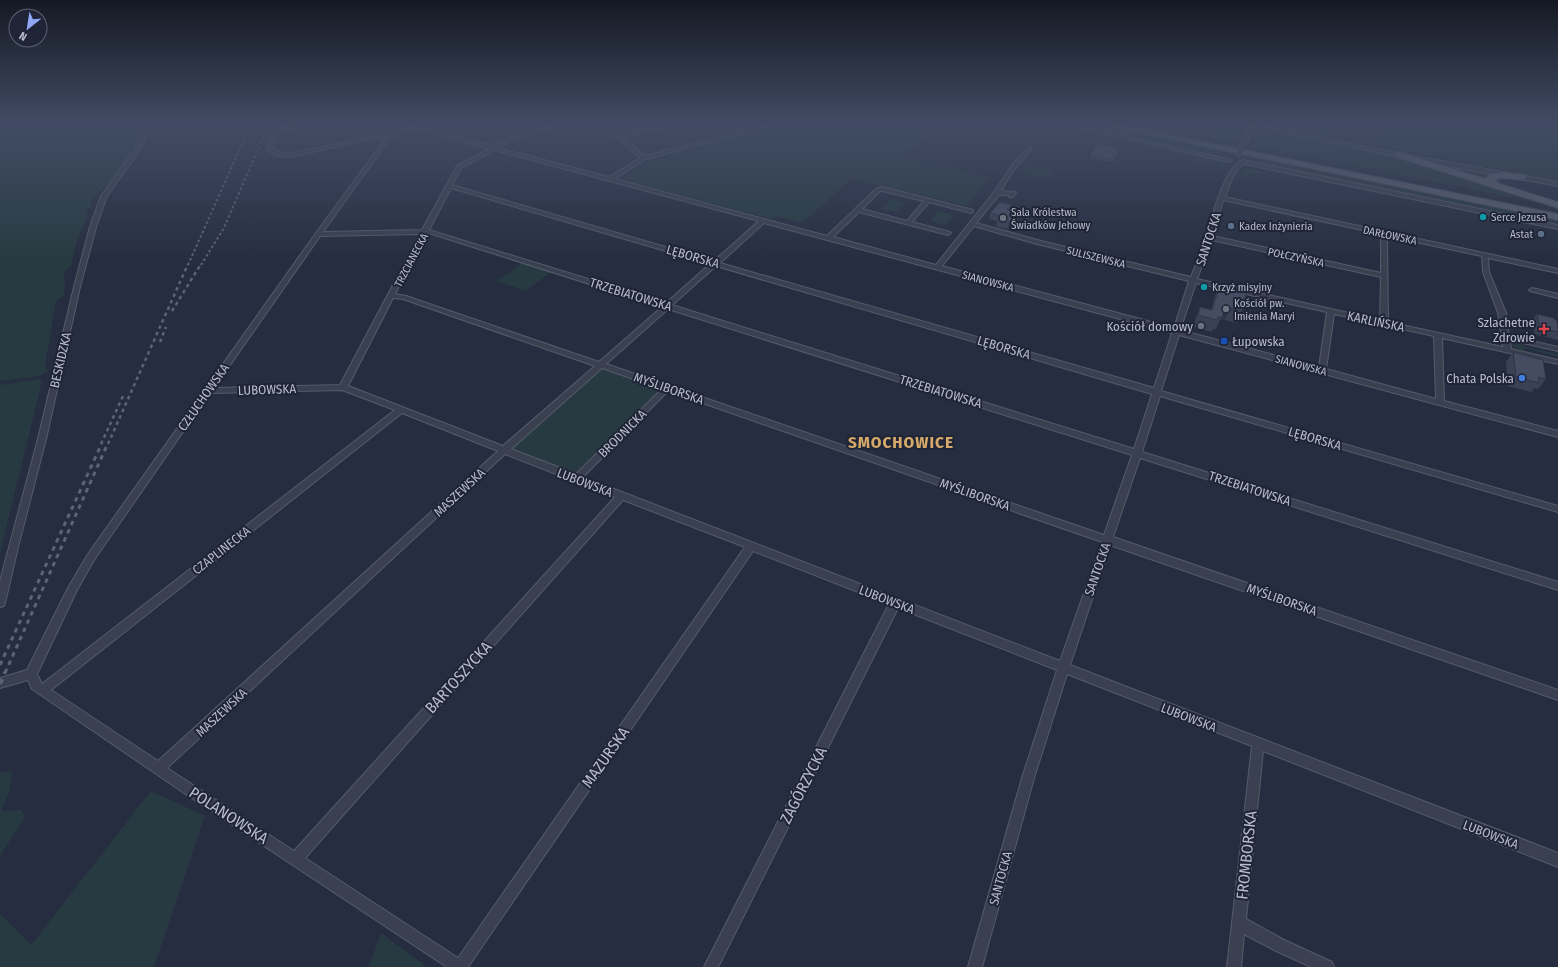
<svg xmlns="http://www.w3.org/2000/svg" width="1558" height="967" viewBox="0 0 1558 967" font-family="'Fira Sans Condensed',sans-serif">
<rect width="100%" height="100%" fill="#262d40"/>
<path fill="#283a41" d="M0 126H140C131 157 116 179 91 199V207L85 211 88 214 76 243 71 267 64 272 65 286 63 296 56 301 45 365 48 371 39 376 0 381Z
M774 126H935L903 158 990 177 967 206 852 179 802 223 776 216 772 219 632 182 624 178 647 161 712 145 708 144Z
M1080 126H1104L1558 220V223L1497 213 1260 163 1257 161 1260 160 1217 151V154Z
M1123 126H1132L1558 213V215Z
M1151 126H1172L1216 134 1222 126H1237L1242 130 1237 139 1231 138 1235 143Z
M1270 126H1558V181L1378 146 1381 136 1335 128 1331 138Z
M1269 129 1393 155 1554 206 1470 189 1464 185 1462 187 1252 146 1257 133Z
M1142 145 1213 159 1223 165 1224 168 1218 169 1219 164 1211 161 1206 163 1199 162 1196 157Z
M1419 160 1485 172 1487 182Z
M1027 166 1054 172 1049 179 1022 173Z
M1246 168 1285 175 1262 171 1261 174 1251 172 1247 177 1241 176Z
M890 199 905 203 896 212 881 209Z
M939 211 954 215 945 225 930 221Z
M522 263 551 272 526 291 497 281Z
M1515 342 1523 343V346L1558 354V357L1524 348V352L1513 346V343Z
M600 368 658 389V394L575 473 511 450Z
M40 379 42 381 0 553V385Z
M12 771 10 789 1 811 21 810 25 817 0 856V773Z
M151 791 205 816 154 967H0V914L31 945Z
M381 933 427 967H369Z"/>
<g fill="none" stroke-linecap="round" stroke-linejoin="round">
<defs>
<path id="street" d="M140 126H146L144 141 140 150 107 196 96 227 80 287 46 439 18 547 5 603 4 606 0 607V581L38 439 74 287 90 227 101 196 134 150 138 141Z
M274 126H278V128L290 126H298L277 132 273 149C282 156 294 153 304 151L415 126H423L425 128 493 146C513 135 535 126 558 126V127L520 136 498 148 609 177 640 158 605 126H610L620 134 658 126H666V127L623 137 645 156 763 126H770V127L646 159 615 179 827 236 876 189 882 187 973 210V212L971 213 929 202 912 222 950 232 951 233 948 235 859 212 833 237 936 265 994 192 1013 164 1029 147 1032 149 1013 171 1001 191 1015 192 1016 193 1013 197H1009V195H999L976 223 1041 241 1191 277C1194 269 1198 260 1202 251 1209 231 1221 169 1243 160L1558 225V229L1244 164C1233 171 1230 185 1225 197L1558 269V273L1488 258 1489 272 1506 313 1509 336 1558 347V351L1510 340 1511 349 1558 360V364L1442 338 1444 401 1558 431V437L1179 335 1161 391 1558 506V512L1160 396 1142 452 1558 582V590L1140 458 1113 537 1558 690V700L1110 545 1070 665 1558 853V867L1263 751 1246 919 1284 940 1332 962 1334 967H1311L1274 950 1244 934 1241 967H1227L1252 746 1067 674 1034 778 982 967H968L1022 778 1057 670 898 608 718 967H704L889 604 753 551 468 967H447L190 797 32 689 28 680 0 688V678L27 670 68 588 88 554 316 233 388 135 295 156 286 157 275 155 267 149ZM419 128 421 130 489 149 457 166 422 230 323 232 388 141 396 133ZM494 150 759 221 714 261 452 185 461 168ZM451 188 710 264 666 303 429 230ZM880 191H882L924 201 907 221 862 209ZM1223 200 1381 234V273L1213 236ZM764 223 1172 333 1154 388 720 263ZM974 226 1037 244 1189 281 1174 328 942 266ZM420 234 340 385 214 388 320 236ZM427 234H432L662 307 599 362 406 296 395 294ZM1387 236 1482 256 1483 272 1498 313 1503 347 1388 322ZM1212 240 1381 277 1380 320 1197 279ZM716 266 1152 394 1134 449 672 305ZM1196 283 1327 312 1319 367 1180 330ZM393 298 403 299 595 366 503 446 348 386ZM668 309 1132 455 1104 535 606 364ZM1334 314 1434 336 1436 399 1326 369ZM602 368 662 389 576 474 511 449ZM342 390 395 410 42 684 37 674 77 590 94 560 210 393ZM668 391 1102 542 1060 661 583 477ZM402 413 498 451 158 761 51 690ZM505 454 615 497 294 851 167 768ZM623 500 745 547 458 958 305 858Z
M1071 126H1080L1232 160 1229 162Z
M1245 126H1251L1254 128 1247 143 1244 145 1241 143 1248 128Z
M1254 126H1263L1398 153 1558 182V186L1398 157Z
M1532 288 1558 294V298L1530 291 1529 290Z"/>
<path id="primary" d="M1112 126H1126L1558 214V220L1116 128Z
M1399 152 1486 179 1488 175 1502 172 1526 175 1527 177C1519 184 1504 174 1495 180L1500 184 1558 202V208L1396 157 1395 155Z
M1508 214 1533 218 1538 221 1533 224 1505 219 1503 217Z"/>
</defs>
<use href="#street" stroke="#555b6b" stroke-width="2"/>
<use href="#primary" stroke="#44495a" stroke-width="2"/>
<use href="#street" fill="#3a4050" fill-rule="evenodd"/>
<use href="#primary" fill="#595f70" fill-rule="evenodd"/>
<path stroke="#5d6377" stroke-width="2" stroke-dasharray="2.5 2.5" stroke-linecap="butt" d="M188 265 250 126
M201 265 224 228 266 130"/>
<path stroke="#5d6377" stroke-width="2.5" stroke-dasharray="3.5 3.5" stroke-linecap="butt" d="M172 311 201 264
M160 342 166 327
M101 444 123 396
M108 444 188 264"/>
<path stroke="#5d6377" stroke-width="3" stroke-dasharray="4.5 4.5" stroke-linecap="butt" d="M0 665 102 443
M5 673 108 443"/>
<path stroke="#5d6377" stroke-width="4" stroke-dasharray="5.5 5.5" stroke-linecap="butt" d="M0 684 5 672"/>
<defs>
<path id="street-bridge" d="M1239 155 1244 143"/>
</defs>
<use href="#street-bridge" stroke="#555b6b" stroke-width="8" stroke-linecap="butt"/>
<use href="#street-bridge" stroke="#3a4050" stroke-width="6"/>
</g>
<path fill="#3b4154" d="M1119 151 1113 162 1090 158V155Z
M1011 205 1010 210 1017 217 1007 229 996 226 997 221 989 219 990 213Z
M1220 285 1242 311 1237 323 1225 320H1220L1216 329H1213L1212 332 1193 327 1200 307 1211 310 1215 296Z
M1537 314 1558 323V340L1535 334 1532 320Z
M1513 352 1546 379 1538 389 1535 388 1531 392 1508 386 1506 362Z"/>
<path fill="#303545" d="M1120 148 1119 151 1113 162V160Z
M1018 212 1017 217 1007 229 1009 223Z
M1230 308 1225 320H1220L1224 309Z"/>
<path fill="#454c62" stroke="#303545" d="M1097 144 1120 148 1113 160 1090 155Z
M1000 202 1011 205 1007 209 1018 212 1009 223 997 220 1001 216 990 213Z
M1220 285 1247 291 1242 311 1230 308 1224 309 1222 318 1218 317 1217 320 1198 315 1200 307 1212 310Z
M1537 314 1553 318 1557 321 1558 332 1540 328Z
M1513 352 1543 360 1546 379 1538 377 1539 383 1516 377Z"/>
<linearGradient id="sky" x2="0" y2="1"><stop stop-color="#151923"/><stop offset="0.48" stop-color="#414c64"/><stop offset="1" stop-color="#414c64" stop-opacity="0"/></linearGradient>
<rect width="1558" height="261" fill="url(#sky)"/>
<g fill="#0f9aa8" stroke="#1f2536" stroke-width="1.5">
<circle cx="1483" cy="217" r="4"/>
<circle cx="1204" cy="287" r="4"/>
</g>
<g fill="#6b7280" stroke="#1f2536" stroke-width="1.5">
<circle cx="1003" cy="218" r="4"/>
<circle cx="1226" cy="309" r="4"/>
<circle cx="1201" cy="326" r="4"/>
</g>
<g fill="#5c6f8a" stroke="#1f2536" stroke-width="1.5">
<circle cx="1231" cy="226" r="4"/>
<circle cx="1541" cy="234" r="4"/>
</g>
<path fill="#e0444e" stroke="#1f2536" stroke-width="1.5" d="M1542 323h4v4h4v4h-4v4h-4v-4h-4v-4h4z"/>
<rect fill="#1a4fb4" stroke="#1f2536" stroke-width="1.5" x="1220" y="337" width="8" height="8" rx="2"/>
<circle fill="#3f7fe0" stroke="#1f2536" stroke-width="1.5" cx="1522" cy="378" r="4"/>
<g text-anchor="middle" stroke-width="4" stroke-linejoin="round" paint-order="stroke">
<g font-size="11" fill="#b7bbcb" stroke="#1f2536" text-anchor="start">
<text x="1011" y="216">Sala Królestwa<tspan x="1011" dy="13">Świadków Jehowy</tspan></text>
<text x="1491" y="221">Serce Jezusa</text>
<text x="1239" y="230">Kadex Inżynieria</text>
<text x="1533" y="238" text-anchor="end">Astat</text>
<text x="1212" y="291">Krzyż misyjny</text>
<text x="1234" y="307">Kościół pw.<tspan x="1234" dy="13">Imienia Maryi</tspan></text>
</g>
<g font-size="11" fill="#b7bbcb" stroke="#1f2536">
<text transform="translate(1390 235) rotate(12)" y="4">DARŁOWSKA</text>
<text transform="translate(1096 257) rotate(14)" y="4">SULISZEWSKA</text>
<text transform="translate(1296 257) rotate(12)" y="4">POŁCZYŃSKA</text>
<text transform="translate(411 260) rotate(-62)" y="4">TRZCIANECKA</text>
<text transform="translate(988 281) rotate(15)" y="4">SIANOWSKA</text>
<text transform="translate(1301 365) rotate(15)" y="4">SIANOWSKA</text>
</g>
<g font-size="13" fill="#b7bbcb" stroke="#1f2536">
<text transform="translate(1208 239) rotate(-72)" y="5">SANTOCKA</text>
<text transform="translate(693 256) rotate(16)" y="5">LĘBORSKA</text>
<text transform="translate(631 294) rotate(17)" y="5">TRZEBIATOWSKA</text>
<text transform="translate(1376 321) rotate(12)" y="5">KARLIŃSKA</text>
<text transform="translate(1004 347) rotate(16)" y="5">LĘBORSKA</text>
<text transform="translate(60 360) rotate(-77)" y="5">BESKIDZKA</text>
<text transform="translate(669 388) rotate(19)" y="5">MYŚLIBORSKA</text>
<text transform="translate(267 389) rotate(-2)" y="5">LUBOWSKA</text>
<text transform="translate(941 391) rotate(17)" y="5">TRZEBIATOWSKA</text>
<text transform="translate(203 397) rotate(-55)" y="5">CZŁUCHOWSKA</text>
<text transform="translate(622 433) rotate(-45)" y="5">BRODNICKA</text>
<text transform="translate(1315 438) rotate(16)" y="5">LĘBORSKA</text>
<text transform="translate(585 482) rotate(21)" y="5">LUBOWSKA</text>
<text transform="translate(1250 488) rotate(18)" y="5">TRZEBIATOWSKA</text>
<text transform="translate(459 492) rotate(-43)" y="5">MASZEWSKA</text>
<text transform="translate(975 494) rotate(19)" y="5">MYŚLIBORSKA</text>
<text transform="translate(221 550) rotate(-38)" y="5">CZAPLINECKA</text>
<text transform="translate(1097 569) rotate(-71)" y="5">SANTOCKA</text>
<text transform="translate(887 599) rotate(21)" y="5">LUBOWSKA</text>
<text transform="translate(1282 599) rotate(19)" y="5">MYŚLIBORSKA</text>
<text transform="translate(221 712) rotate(-43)" y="5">MASZEWSKA</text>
<text transform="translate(1189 717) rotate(21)" y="5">LUBOWSKA</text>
<text transform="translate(1491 834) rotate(21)" y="5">LUBOWSKA</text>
<text transform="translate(1000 878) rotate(-75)" y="5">SANTOCKA</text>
</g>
<g font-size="13" fill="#b7bbcb" stroke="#1f2536" text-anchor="end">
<text x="1535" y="327">Szlachetne<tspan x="1535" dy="15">Zdrowie</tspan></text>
<text x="1193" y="331">Kościół domowy</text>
<text x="1232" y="346" text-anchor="start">Łupowska</text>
<text x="1514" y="383">Chata Polska</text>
</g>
<g font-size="16" fill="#b7bbcb" stroke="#1f2536">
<text transform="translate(458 677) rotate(-48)" y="6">BARTOSZYCKA</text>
<text transform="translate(605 757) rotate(-55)" y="6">MAZURSKA</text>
<text transform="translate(803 785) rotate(-63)" y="6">ZAGÓRZYCKA</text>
<text transform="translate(229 815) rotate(33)" y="6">POLANOWSKA</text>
<text transform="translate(1246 855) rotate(-84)" y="6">FROMBORSKA</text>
</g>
<g font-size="17" font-weight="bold" letter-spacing="1" fill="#d4a969" stroke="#1f2536">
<text x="901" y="448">SMOCHOWICE</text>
</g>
</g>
<g transform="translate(28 28) rotate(210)"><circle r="19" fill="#1f2536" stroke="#5c6172"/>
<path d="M0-3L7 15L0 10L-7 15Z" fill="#90a7f6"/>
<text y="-6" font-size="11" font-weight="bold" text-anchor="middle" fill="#b7bbcb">N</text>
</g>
</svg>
